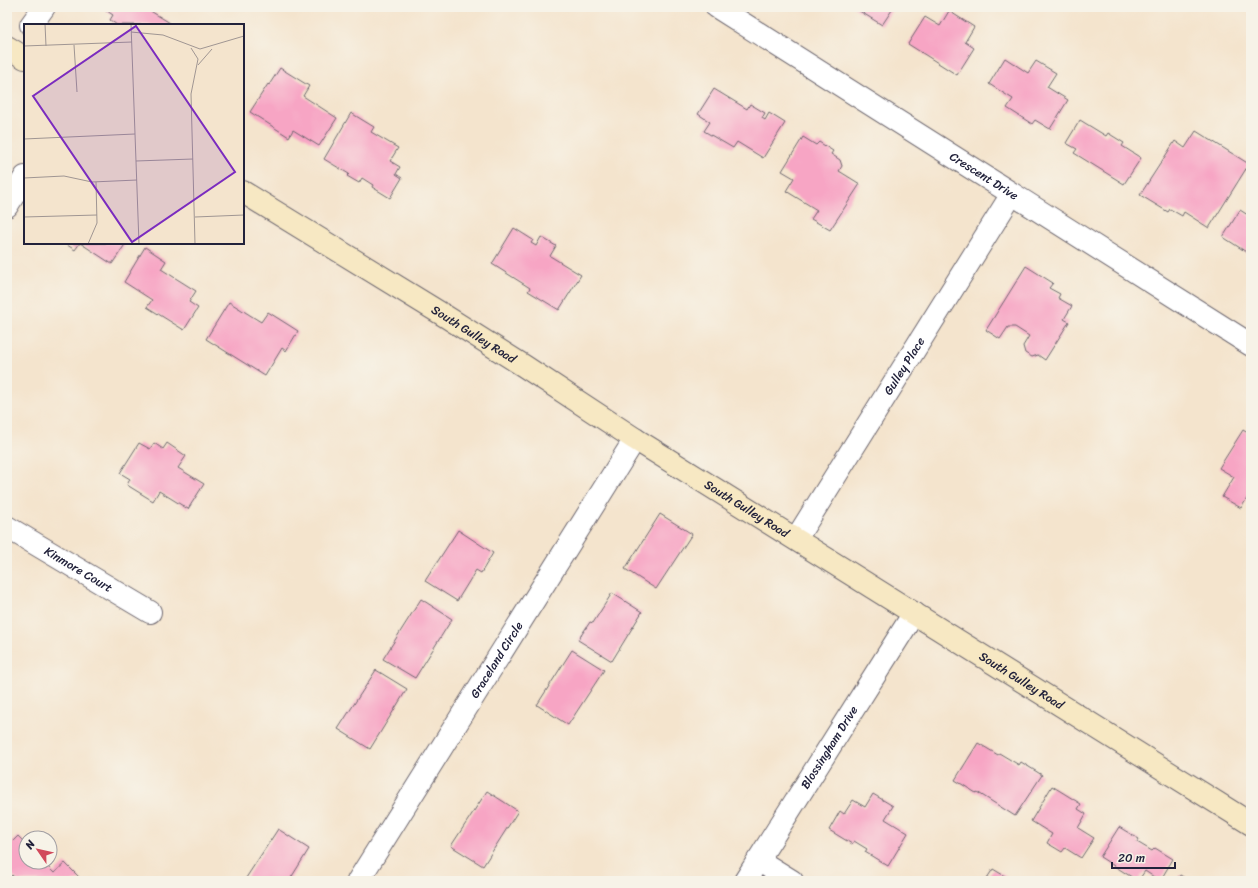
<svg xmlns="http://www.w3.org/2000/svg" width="1258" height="888" viewBox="0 0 1258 888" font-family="Sriracha,sans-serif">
<rect width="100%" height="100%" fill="#f7f3e8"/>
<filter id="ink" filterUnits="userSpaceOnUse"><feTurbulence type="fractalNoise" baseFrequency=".025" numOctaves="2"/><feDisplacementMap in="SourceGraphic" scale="8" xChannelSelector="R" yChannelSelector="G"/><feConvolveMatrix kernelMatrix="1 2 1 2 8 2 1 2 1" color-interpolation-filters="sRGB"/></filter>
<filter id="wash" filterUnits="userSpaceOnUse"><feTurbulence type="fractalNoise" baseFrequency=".012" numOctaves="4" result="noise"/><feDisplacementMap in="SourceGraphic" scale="16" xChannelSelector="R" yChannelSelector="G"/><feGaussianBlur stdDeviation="0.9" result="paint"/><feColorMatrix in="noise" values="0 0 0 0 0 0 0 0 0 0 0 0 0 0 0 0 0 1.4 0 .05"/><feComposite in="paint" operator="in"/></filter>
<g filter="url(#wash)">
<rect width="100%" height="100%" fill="#f4e4cd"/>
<g id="blocks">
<path fill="#f7a5c4" d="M101 7H144L170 23 169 25H117L110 20 113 15Z
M853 7H894L882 25Z
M949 11 974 27 965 42 974 48 957 75 908 44 925 17 940 26Z
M1005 58 1028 73 1036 61 1056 73 1047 87 1068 100 1050 129 1035 120 1032 124 1007 108 1013 99 989 84Z
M280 68 309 86 303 96 337 118 319 146 293 130 289 137 250 112 268 84 269 85Z
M714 89 747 109 750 104 765 113 762 118 765 120 769 113 785 123 763 158 737 142 733 148 704 131 710 122 698 114Z
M351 113 374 127 371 132 398 148 390 161 400 167 396 174 402 178 390 198 372 187 373 185 362 178 359 183 347 176 349 174 324 159Z
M1080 120 1106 136 1108 133 1124 143 1122 146 1141 158 1124 184 1074 153 1077 149 1066 143Z
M1196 131 1249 164 1209 228 1184 212 1182 216 1170 209 1168 212 1140 195 1175 141 1185 148Z
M803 137 816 145 819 142 833 151 831 154 840 160 842 166 839 171 860 184 830 230 811 219 817 210 786 191 794 178 782 171Z
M1240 210 1251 217V255L1223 237Z
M514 228 533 240 531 243 536 246 541 237 556 246 550 256 581 275 559 310 528 291 530 288 492 264Z
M64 243H126L112 264 80 243 75 250Z
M145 247 166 261 161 269 196 291 189 302 198 308 184 330 147 307 152 300 124 282Z
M1026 266 1053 283 1049 288 1060 294 1058 298 1072 306 1064 319 1069 322 1045 360 1038 355 1032 357 1025 353 1023 346 1029 336 1015 327H1008L1000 339 986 330Z
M229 302 261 322 268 312 298 331 286 351 282 348 265 376 206 339Z
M1243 430 1251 435V492L1241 508 1222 497 1234 477 1219 468Z
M139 443 150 449 154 443 163 449 167 443 186 456 178 468 204 484 188 509 159 491 153 501 127 485 130 479 120 473Z
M660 514 692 534 656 589 625 569Z
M458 530 493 553 481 573 476 570 457 601 425 581Z
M612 593 642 612 612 661 578 640 590 622 593 623Z
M421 599 452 619 415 678 383 659Z
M572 650 604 670 568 725 537 705Z
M376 670 407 689 370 749 338 729Z
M978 743 998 755 999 753 1019 765 1021 762 1042 775 1015 816 977 792 976 793 955 780Z
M1052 786 1081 804 1078 809 1086 814 1078 828 1094 838 1081 858 1065 848 1062 852 1047 843 1052 834 1031 821Z
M487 791 518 811 483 866 451 846Z
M873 794 893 806 885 819 908 833 888 866 865 852 867 849 854 841 852 844 829 830 840 811 844 814 853 800 865 807Z
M1119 827 1139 839 1137 842 1152 851 1155 848 1173 859 1160 881 1145 871 1138 881 1100 857Z
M278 829 309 849 289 881H244Z
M18 836 26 844V862H43L54 873 65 863 80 878 78 881H18L12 875 7 880V847Z
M993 869 1013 881H985Z
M1180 875 1190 881H1176Z"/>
</g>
</g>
<g filter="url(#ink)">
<use href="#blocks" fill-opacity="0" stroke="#6c666e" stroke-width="1"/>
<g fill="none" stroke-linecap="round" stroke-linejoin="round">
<defs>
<g id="street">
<path id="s1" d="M717 7 1251 345"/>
<path d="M31 25 44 7"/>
<path d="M7 206 25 177"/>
<path id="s2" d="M7 527 150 612"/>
<path id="s3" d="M796 539 1012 194"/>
<path d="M758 860 792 881"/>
<path id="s4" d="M358 881 635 439"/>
<path id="s5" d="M745 881 914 613"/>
</g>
<g id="secondary">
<path d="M7 47 25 58"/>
<path id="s6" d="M243 192 445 316 524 366 635 439 1251 824"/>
</g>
</defs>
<use href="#street" stroke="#6c666e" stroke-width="24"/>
<use href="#secondary" stroke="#6c666e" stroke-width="24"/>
<use href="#street" stroke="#fff" stroke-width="22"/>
<use href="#secondary" stroke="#f7e8c3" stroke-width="22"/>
</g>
</g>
<g text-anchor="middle" stroke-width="4" stroke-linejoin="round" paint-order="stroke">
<g font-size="12" fill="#22223b" stroke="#f7f3e8">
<text dy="4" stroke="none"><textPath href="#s1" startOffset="316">Crescent Drive</textPath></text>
<text dy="4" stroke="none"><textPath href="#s6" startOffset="271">South Gulley Road</textPath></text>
<text dy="4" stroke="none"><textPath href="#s3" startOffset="204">Gulley Place</textPath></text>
<text dy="4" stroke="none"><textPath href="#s6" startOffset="595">South Gulley Road</textPath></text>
<text dy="4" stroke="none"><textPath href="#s2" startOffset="83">Kinmore Court</textPath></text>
<text dy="4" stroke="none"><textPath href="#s4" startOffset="261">Graceland Circle</textPath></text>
<text dy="4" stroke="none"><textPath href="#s6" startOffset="919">South Gulley Road</textPath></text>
<text dy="4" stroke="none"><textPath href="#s5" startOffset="158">Blossingham Drive</textPath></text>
</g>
</g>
<g transform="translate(24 24)">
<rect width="220" height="220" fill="#f4e4cd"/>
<path fill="none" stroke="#a09693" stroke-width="1" d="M21 0 22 22M107 0 115 220M107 8 139 11 176 25 220 12M50 21 53 68M0 22 108 18M167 24 174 35 167 70 171 220M174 41 188 25M0 115 111 110M112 137 169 135M0 154 40 152 68 158 113 156M0 193 73 191M171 193 220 191M64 220 73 199 72 158"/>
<path fill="#7b2cbf" fill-opacity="0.15" stroke="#7b2cbf" stroke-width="2" d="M112 2 211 148 108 218 9 72Z"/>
<rect width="220" height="220" fill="none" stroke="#22223b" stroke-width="2"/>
</g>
<rect width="1258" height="888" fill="none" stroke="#f7f3e8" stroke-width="24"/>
<g transform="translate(38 850) rotate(304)"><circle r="19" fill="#f7f3e8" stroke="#a29fa3"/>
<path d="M0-3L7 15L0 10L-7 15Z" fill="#d1495b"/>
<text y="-6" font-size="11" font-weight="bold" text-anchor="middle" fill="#22223b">N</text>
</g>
<path d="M1112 862v6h63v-6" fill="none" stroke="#22223b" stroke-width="2"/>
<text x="1118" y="862" font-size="12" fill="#22223b" stroke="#f7f3e8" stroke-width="3" paint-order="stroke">20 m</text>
</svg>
